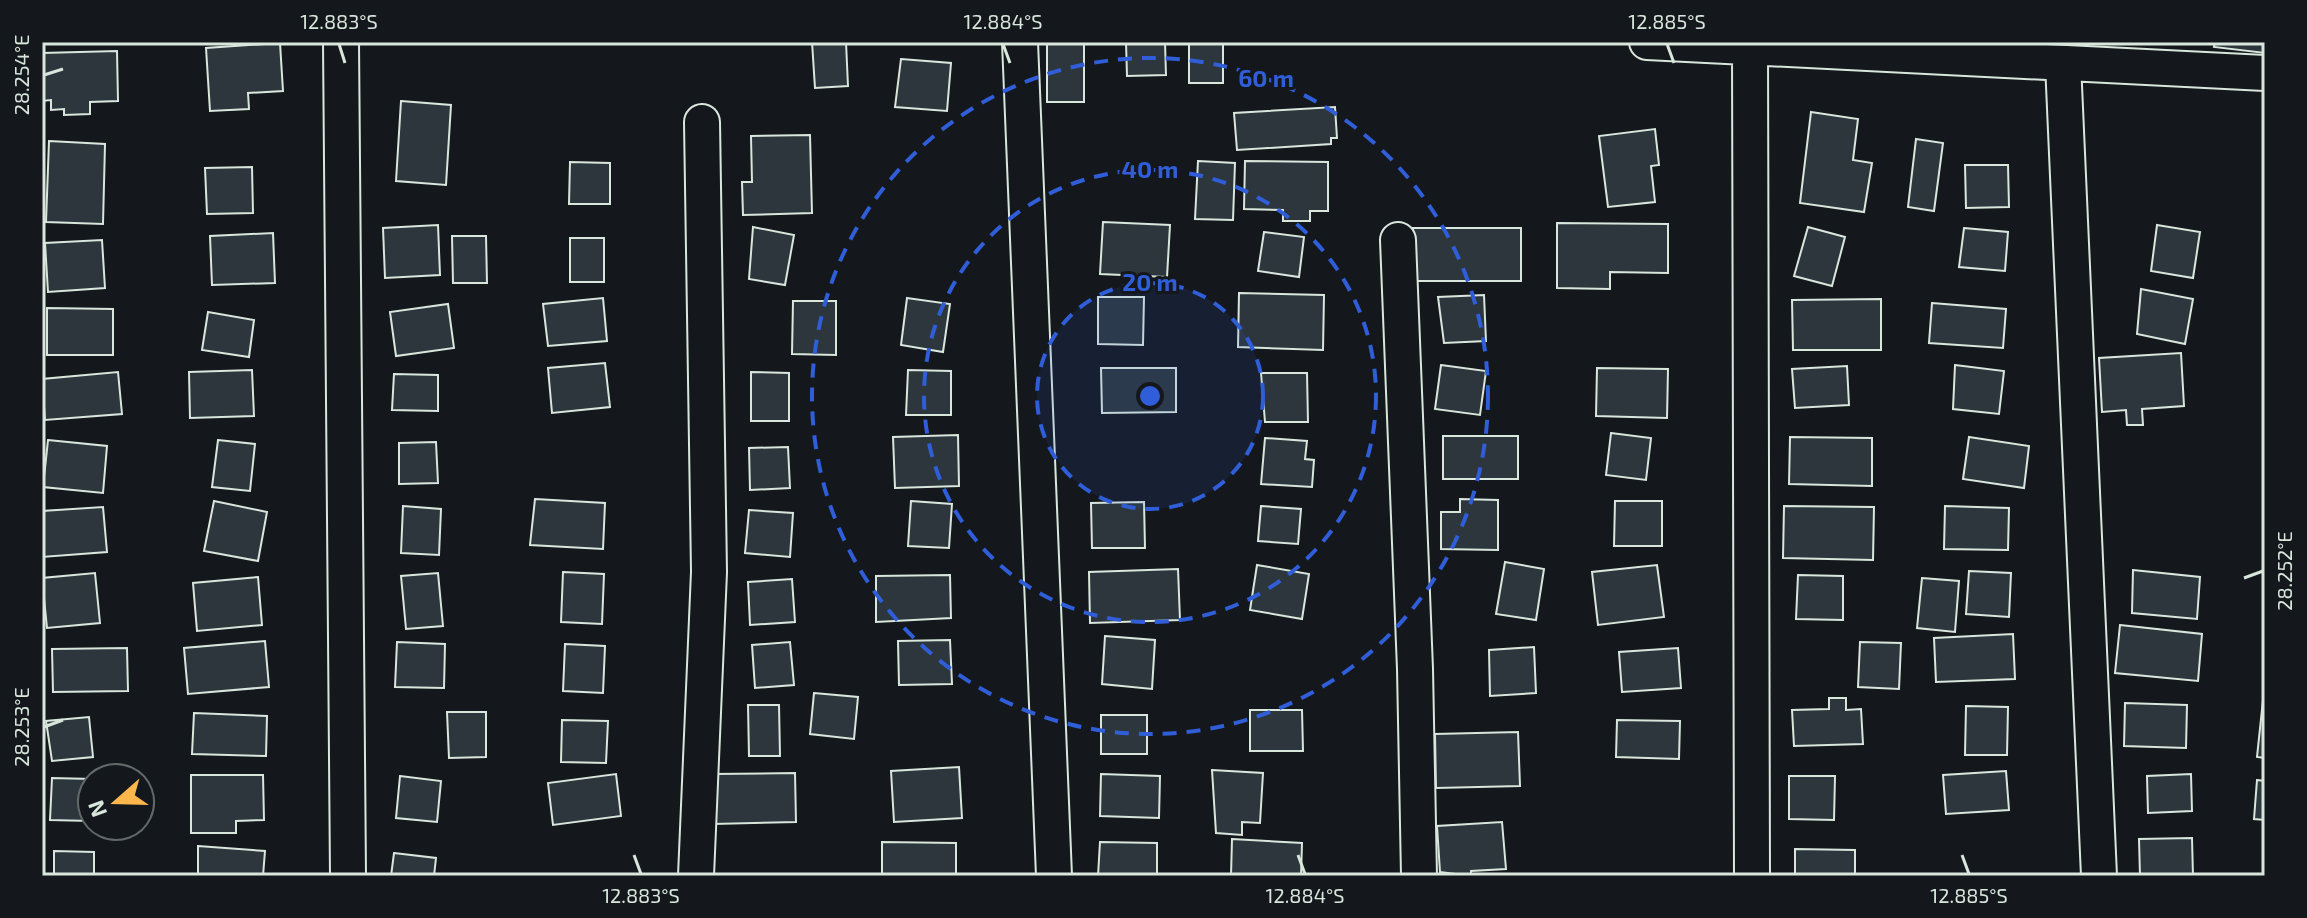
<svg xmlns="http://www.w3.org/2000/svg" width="2307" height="918" viewBox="0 0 2307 918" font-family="'Exo 2',sans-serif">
<rect width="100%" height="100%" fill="#14181c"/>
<path fill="#2c363c" stroke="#d8e6dc" stroke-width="2" d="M812 42H846L848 86 815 88Z
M1047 42H1084V102H1047Z
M1126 42H1165L1166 75 1127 76Z
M1189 42H1223V83H1189Z
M2215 42H2265V53L2214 47Z
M280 43 283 91 248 93 249 109 210 111 206 48Z
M117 51 118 101 90 102V114L64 115V109L51 110V100L42 101V53Z
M901 59 951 63 947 111 895 107Z
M401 101 451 105 446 185 396 181Z
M1335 107 1337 138H1331V144L1237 150 1234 113Z
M1811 112 1858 119 1853 160 1872 163 1864 212 1800 203Z
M1655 129 1659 165 1651 166 1655 202 1608 207 1599 136Z
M810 135 812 213 743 215 742 182H752L751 136Z
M1916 139 1943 143 1934 211 1908 207Z
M49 141 105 144 103 224 46 222Z
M1198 161 1235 163 1233 220 1195 219Z
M1245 161 1328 162V211H1310V221H1283V210L1244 209Z
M570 162 610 163V204H569Z
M1965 165H2008L2009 207 1966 208Z
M252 167 253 213 207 214 205 168Z
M1103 222 1170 225 1167 277 1100 274Z
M1557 223 1668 224V273L1610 272V289L1557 288Z
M438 225 440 275 385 278 383 228Z
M2157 225 2200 232 2193 278 2151 271Z
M753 227 794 235 785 285 749 279Z
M1808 227 1845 237 1832 286 1794 276Z
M1413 228H1521V281H1413Z
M1964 228 2008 232 2005 271 1959 267Z
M1264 232 1304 237 1299 277 1258 271Z
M273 233 275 283 212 285 210 236Z
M452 236H486L487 283H453Z
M570 238H604V282H570Z
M102 240 105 288 48 292 45 243Z
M2141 289 2193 299 2185 344 2137 334Z
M1239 293 1324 295 1323 350 1238 347Z
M1484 295 1486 341 1444 343 1438 297Z
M1098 297H1144L1143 345 1098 344Z
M603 298 607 341 548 346 543 304Z
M907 298 950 304 943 352 901 345Z
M1881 299V350H1793L1792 300Z
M793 301H836V355L792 354Z
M1932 303 2006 309 2003 348 1929 343Z
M448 304 454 348 396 356 390 312Z
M47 308 113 309V355H47Z
M208 312 254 320 249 357 202 350Z
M2181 353 2184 406 2142 409 2143 425H2127L2126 410 2102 412 2099 358Z
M605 363 610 407 552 413 548 368Z
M1441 365 1486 371 1480 415 1435 409Z
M1955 365 2004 371 1999 414 1953 409Z
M1847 366 1849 405 1795 408 1792 369Z
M1101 368H1176V412L1102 413Z
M1597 368 1668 369 1667 418 1596 416Z
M252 370 254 416 190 418 189 372Z
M908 370 951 371V415H906Z
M118 372 122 414 45 420 42 379Z
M751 372 789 373V421H751Z
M1261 373H1307L1308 422H1265Z
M394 374 438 375V411L392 410Z
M1611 433 1651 438 1646 480 1606 475Z
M958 435 959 486 895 488 893 437Z
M1443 436H1518V479H1443Z
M1790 437 1872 438V486L1789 484Z
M1969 437 2029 446 2024 488 1963 479Z
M1265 438 1307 441 1305 459 1314 460 1312 487 1261 484Z
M48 440 107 446 103 493 43 487Z
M218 440 255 444 250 491 212 487Z
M436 442 438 483 399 484V443Z
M788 447 790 488 750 490 749 448Z
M535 499 605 503 603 549 530 545Z
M1460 499 1498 500V550L1441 549V512H1460Z
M214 501 267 512 258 561 204 551Z
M911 501 952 504 949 548 908 546Z
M1615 501H1662V546H1614Z
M1144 502 1145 548H1092L1091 503Z
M403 506 441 509 439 555 401 553Z
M1261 506 1301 509 1298 544 1258 541Z
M1784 506 1874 507 1873 560 1783 558Z
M1945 506 2009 508 2008 550 1944 549Z
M103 507 107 552 42 557V511Z
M749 510 793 513 790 557 745 553Z
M1505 562 1544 569 1536 620 1496 614Z
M1257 565 1309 574 1302 619 1250 610Z
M1657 565 1664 617 1598 625 1592 572Z
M1178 569 1180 620 1090 623 1089 572Z
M2133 570 2200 577 2197 619 2132 613Z
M1969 571 2011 573 2009 617 1966 614Z
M563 572 604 574 602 624 561 622Z
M95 573 100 623 47 628 42 578Z
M438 573 443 626 406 629 401 576Z
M950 575 951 618 876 622V576Z
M1798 575 1843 576V620L1796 619Z
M258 577 262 625 197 631 193 583Z
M1922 578 1959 581 1955 632 1917 628Z
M792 579 795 622 750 625 748 582Z
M2120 625 2202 634 2198 681 2115 673Z
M2013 634 2015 679 1936 682 1934 638Z
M1105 636 1155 640 1152 689 1102 684Z
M950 640 952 684 899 685 898 641Z
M265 641 269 687 188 694 184 648Z
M397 642 445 644 444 688 395 687Z
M790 642 794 685 755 688 752 645Z
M1860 642 1901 643 1899 689 1858 687Z
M565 644 605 646 603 693 563 691Z
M1534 647 1536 693 1490 696 1489 650Z
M127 648 128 691 53 692 52 649Z
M1678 648 1681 688 1622 692 1619 652Z
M814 693 858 697 854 739 810 734Z
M1829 698H1846V710L1861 709 1863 744 1794 746 1792 710 1829 709Z
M2263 700H2265V758L2257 757Z
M2125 703 2187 705 2186 748 2124 746Z
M748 705H779L780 756H749Z
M1966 706 2008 707 2007 755H1965Z
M1250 710H1302L1303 751H1250Z
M447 712H486V757L449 758Z
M194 713 267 716 266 756 192 754Z
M1101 715H1147V754H1101Z
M89 717 93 757 52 761 46 721Z
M562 720 608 721 606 763 561 762Z
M1617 720 1680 721 1679 759 1616 757Z
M1518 732 1520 786 1436 788 1435 734Z
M959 767 962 818 894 822 891 771Z
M1212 770 1263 773 1260 823 1242 822V835L1216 833Z
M2006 771 2009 810 1946 814 1943 775Z
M795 773 796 822 713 824V774Z
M616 774 621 816 553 825 548 783Z
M1101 774 1160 776 1159 818 1100 816Z
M2191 774 2192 811 2148 813 2147 776Z
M191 775H263L264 820 236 821V833H191Z
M400 776 441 781 437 822 396 818Z
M1789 776H1835L1834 820 1789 819Z
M52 778 92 779 91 821 50 820Z
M2257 780 2265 781V820L2254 819Z
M1502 822 1506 869 1471 871V876L1440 872 1437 826Z
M2192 838 2193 876H2140L2139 839Z
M1232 839 1302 843 1301 876H1231Z
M882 842 956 843V876H882Z
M1100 842 1157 843V876H1098Z
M198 846 265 851 263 876H198Z
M1795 849 1855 850V876H1795Z
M54 851 94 852V876H54Z
M394 853 436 858 434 876H391Z"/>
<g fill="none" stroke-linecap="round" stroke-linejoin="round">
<defs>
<path id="minor" d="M341 42 348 876
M1020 42 1054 876
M1647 42 2265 73
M1750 49 1752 876
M2063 63 2099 876
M1398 240 1415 669 1419 876
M696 876 709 572 702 122"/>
</defs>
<use href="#minor" stroke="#d8e6dc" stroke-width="38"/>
<use href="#minor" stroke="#14181c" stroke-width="34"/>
</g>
<path fill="none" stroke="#d8e6dc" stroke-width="3" d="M339 44 345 63M1003 44 1010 63M1667 44 1674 63M44 75 63 69M2244 578 2263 571M44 727 63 720M634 855 641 874M1298 855 1305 874M1962 855 1969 874"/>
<circle cx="1150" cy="396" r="113" fill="#305dd8" fill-opacity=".12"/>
<g fill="none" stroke="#305dd8" stroke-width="4" stroke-dasharray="14 10">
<circle cx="1150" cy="396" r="113"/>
<circle cx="1150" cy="396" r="226"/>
<circle cx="1150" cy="396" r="338"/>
</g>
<circle cx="1150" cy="396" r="12" fill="#305dd8" stroke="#14181c" stroke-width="4"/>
<g font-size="24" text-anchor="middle" font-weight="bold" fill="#305dd8" stroke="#14181c" stroke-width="6" stroke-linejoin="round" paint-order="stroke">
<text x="1266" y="87">60 m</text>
<text x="1150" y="178">40 m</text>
<text x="1150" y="291">20 m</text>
</g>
<rect width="2307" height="918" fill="none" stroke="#14181c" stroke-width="88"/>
<g transform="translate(116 802) rotate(250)"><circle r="38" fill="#14181c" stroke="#626a69" stroke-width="2"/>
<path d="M0-6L14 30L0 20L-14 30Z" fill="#ffb74d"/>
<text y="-12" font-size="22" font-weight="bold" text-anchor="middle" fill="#d8e6dc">N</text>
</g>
<rect x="44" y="44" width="2219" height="830" fill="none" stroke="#d8e6dc" stroke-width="3"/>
<g font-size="20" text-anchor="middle" fill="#d8e6dc">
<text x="339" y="29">12.883°S</text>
<text x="1003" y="29">12.884°S</text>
<text x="1667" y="29">12.885°S</text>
<text transform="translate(22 75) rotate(-90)" y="7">28.254°E</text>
<text transform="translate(2285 571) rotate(-90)" y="7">28.252°E</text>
<text transform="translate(22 727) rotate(-90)" y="7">28.253°E</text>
<text x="641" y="903">12.883°S</text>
<text x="1305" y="903">12.884°S</text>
<text x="1969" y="903">12.885°S</text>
</g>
</svg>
